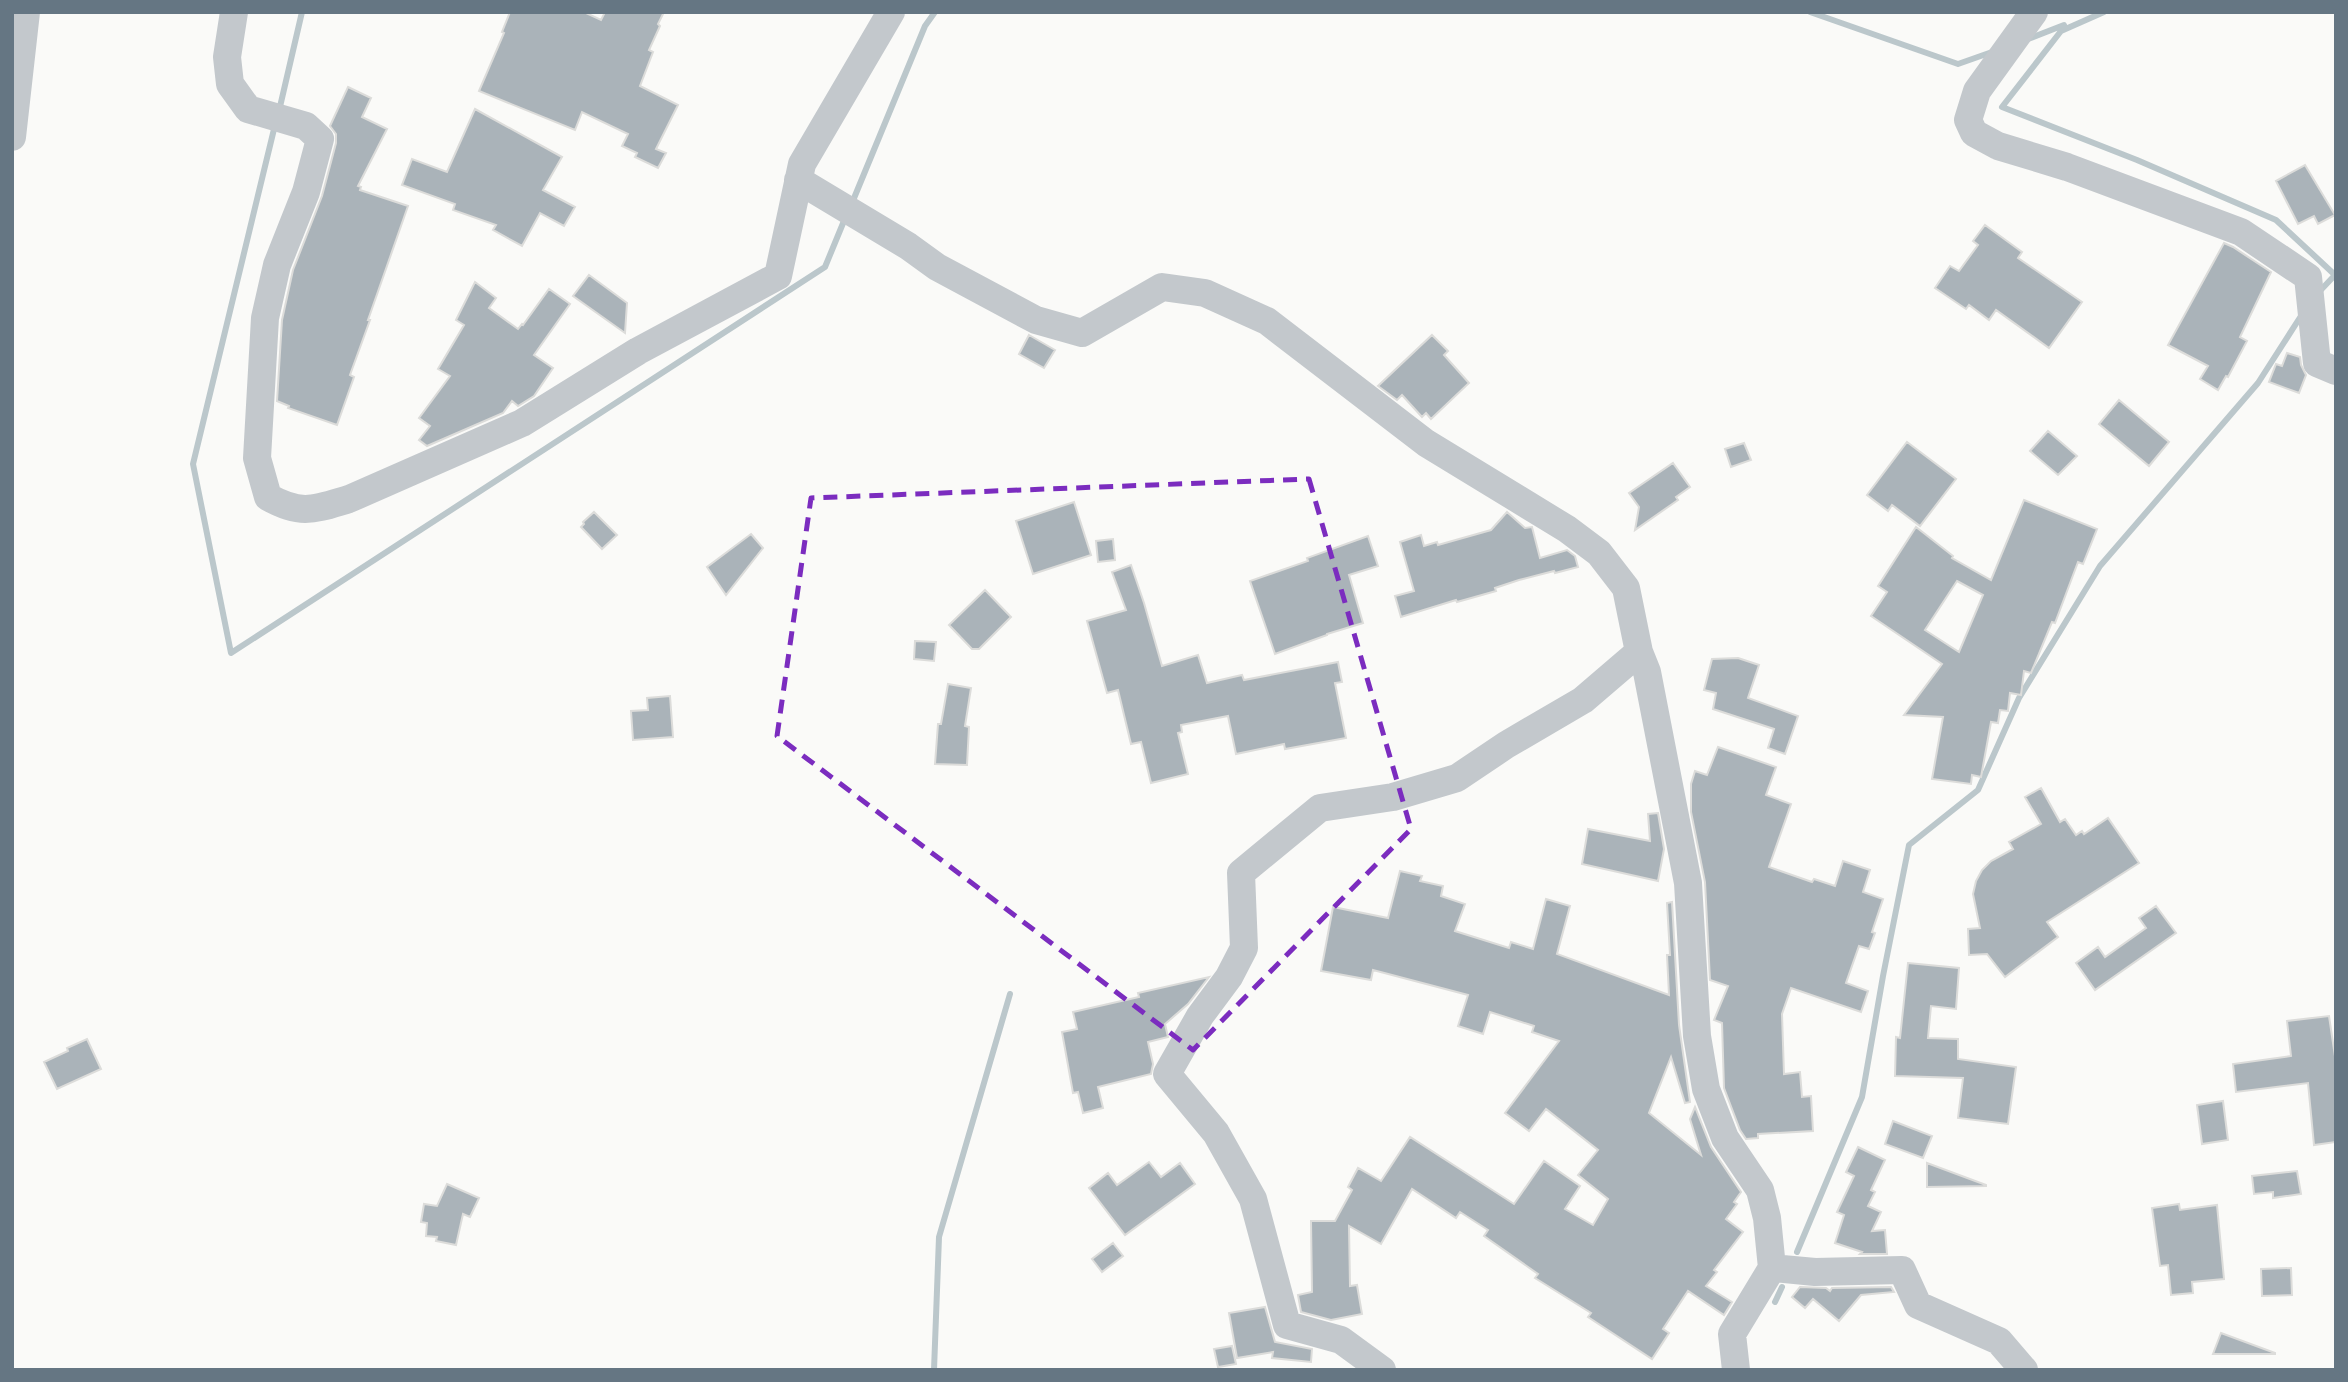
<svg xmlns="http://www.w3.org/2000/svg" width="2348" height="1382" viewBox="0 0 2348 1382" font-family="'Nunito Sans',sans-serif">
<rect width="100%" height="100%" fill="#fafaf8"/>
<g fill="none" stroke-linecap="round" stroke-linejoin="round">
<path stroke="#bbc7cb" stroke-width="6" d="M1810 12 1958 64 1992 52
M2104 12 2061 31 2002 107 2137 160 2276 220 2335 275 2318 293
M2028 39 2064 25
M279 111 302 12
M275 125 193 464 231 653 825 267 846 216
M852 203 925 26 935 12
M1797 1252 1862 1097 1883 976 1909 845 1978 790 2019 698 2100 566 2258 383 2301 316
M1775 1302 1782 1287
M934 1370 939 1237 1010 994"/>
</g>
<path fill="#aab3b9" stroke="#dcdcda" stroke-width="2" fill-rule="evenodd" d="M510 12H584L601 20 605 12H664L658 24 660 26 649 50 653 52 640 86 678 105 656 149 666 153 658 168 635 157 637 153 622 146 628 134 582 112 575 130 479 91 504 33 502 32Z
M348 87 371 98 362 117 387 129 358 186 361 187 360 190 408 206 368 320H370L350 375 354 377 337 425 288 408 289 406 277 401 282 320 293 270 322 196 336 143V134L330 126Z
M475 109 562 157 543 190 575 207 564 226 540 213 522 246 493 230 496 225 453 210 455 204 402 185 412 159 447 172Z
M2305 165 2335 215 2318 224 2314 216 2298 224 2276 181Z
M1985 225 2022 252 2018 258 2082 302 2049 348 1996 310 1989 320 1969 305 1966 309 1935 288 1950 266 1959 271 1978 245 1973 241Z
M2224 243 2233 247 2271 272 2240 337 2247 341 2228 377 2226 376 2218 390 2200 379 2208 366 2168 345Z
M589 275 627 303 625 333 573 296Z
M475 282 496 298 489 308 518 329 522 324 523 325 549 289 570 304 534 355 553 368 534 396 518 406 512 401 503 413 427 446 419 440 430 426 419 418 450 376 438 369 464 325 456 320Z
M1029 335 1055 350 1044 368 1019 354Z
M1432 335 1448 351 1444 355 1469 383 1431 419 1426 413 1422 417 1402 395 1397 400 1378 386Z
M2287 353 2300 357 2301 365 2306 375 2299 393 2269 382 2276 364 2282 366Z
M2119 400 2169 442 2149 466 2099 424Z
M2048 431 2077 456 2058 475 2030 451Z
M1907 442 1956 479 1920 526 1892 505 1888 511 1867 495Z
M1744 443 1751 460 1731 467 1725 449Z
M1673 463 1690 487 1676 497 1678 500 1635 530 1639 507 1629 493Z
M2024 500 2097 529 2083 564 2078 562 2055 623 2052 622 2031 673 2024 671 2021 695 2010 693 2008 711 2000 710 1998 723 1991 722 1981 777 1972 775 1971 784 1932 779 1943 717 1904 715 1942 664 1871 616 1887 592 1878 586 1916 527 1953 556 1952 558 1991 580ZM1957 581 1983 595 1959 652 1925 630Z
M1074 502 1091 555 1033 574 1016 521Z
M594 512 617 535 602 549 581 527 584 524 583 522Z
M1507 512 1525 528 1532 527 1540 558 1567 550 1575 556 1578 567 1555 573 1554 571 1519 580 1495 588 1496 591 1457 602 1456 600 1401 617 1395 596 1414 591 1400 542 1421 535 1424 546 1437 542 1438 545 1491 530Z
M751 534 763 548 726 595 707 567Z
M1368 536 1378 566 1349 575 1363 623 1327 634V635L1275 654 1250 581 1308 561 1307 558Z
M1113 539 1115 560 1098 562 1096 541Z
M1131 565 1144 603 1162 666 1198 655 1207 683 1242 675 1244 680 1338 662 1342 682 1335 683 1346 738 1285 749 1284 744 1236 754 1228 716 1181 725 1182 732 1178 733 1188 774 1151 783 1141 742 1131 744 1118 690 1107 693 1087 621 1126 610 1112 572Z
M985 590 1011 617 979 649H972L949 625Z
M915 641 936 642 934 661 914 659Z
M1738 658 1759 665 1748 698 1798 716 1785 754 1768 748 1774 729 1713 709 1716 693 1704 690 1712 659Z
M948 684 971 688 965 726 969 727 967 765 935 764 938 724H941Z
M670 696 673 737 633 740 631 711 648 710 647 698Z
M1718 747 1776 767 1766 795 1791 804 1769 867 1812 882 1814 879 1835 886 1843 861 1870 870 1863 892 1883 899 1872 932 1875 933 1869 949 1859 946 1846 983 1868 991 1861 1012 1791 988 1782 1014 1784 1074 1800 1072 1802 1097 1811 1096 1813 1131 1758 1134V1138L1746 1139 1740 1130 1724 1088 1722 1023 1714 1020 1728 986 1710 980 1705 882 1691 812V784L1695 771 1707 775Z
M2041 788 2060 822 2065 819 2076 835 2082 831 2084 834 2108 818 2139 863 2047 922 2058 937 2005 977 1987 954 1969 955 1968 929 1980 928 1973 894 1976 881 1982 870 1991 861 2013 849 2009 842 2041 824 2025 797Z
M1658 813 1664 849 1658 881 1582 864 1588 829 1650 841 1648 814Z
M1400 871 1422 876 1420 881 1443 886 1441 896 1465 904 1455 931 1509 948 1511 942 1533 949 1546 899 1570 906 1557 954 1669 995 1667 955H1670L1667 903 1672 902 1679 1025 1690 1102 1685 1103 1671 1057 1649 1113 1701 1155 1690 1119 1695 1107 1711 1147 1741 1192 1734 1202 1737 1204 1726 1219 1743 1232 1714 1270 1717 1272 1706 1286 1732 1302 1724 1315 1688 1291 1663 1329 1669 1333 1652 1359 1588 1317 1591 1313 1535 1278 1538 1274 1484 1236 1488 1230 1460 1212 1456 1218 1412 1189 1381 1244 1349 1226 1350 1286 1357 1285 1362 1314 1331 1320 1301 1312 1298 1295 1312 1292 1311 1221H1335L1352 1190 1348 1187 1358 1168 1381 1181 1410 1137 1514 1204 1544 1161 1580 1186 1565 1209 1593 1225 1608 1199 1578 1175 1598 1150 1546 1109 1529 1131 1505 1113 1559 1041 1532 1032 1534 1026 1490 1012 1483 1034 1458 1026 1468 995 1373 970 1371 980 1321 971 1333 907 1388 918Z
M2156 906 2176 933 2095 990 2076 963 2098 947 2105 957 2146 928 2139 918Z
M1908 963 1959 968 1956 1009 1931 1006 1928 1038 1958 1039V1059L2016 1067 2008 1124 1958 1118 1963 1078 1895 1076 1896 1037 1900 1038Z
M1209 977 1188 1004 1165 1024 1168 1037 1148 1042 1153 1064 1151 1074 1098 1087 1103 1108 1083 1113 1078 1092 1073 1093 1062 1032 1077 1029 1073 1012 1139 997 1138 993Z
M2329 1016 2336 1063V1142L2314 1145 2308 1083 2236 1092 2233 1064 2291 1056 2287 1021Z
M87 1039 101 1069 57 1089 44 1062 68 1051 67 1048Z
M2223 1101 2228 1140 2202 1144 2197 1105Z
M1893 1121 1932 1136 1923 1158 1885 1144Z
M1858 1147 1885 1160 1871 1190 1875 1192 1868 1206 1881 1212 1872 1231 1885 1230 1887 1254H1860L1862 1252 1835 1243 1844 1215 1837 1212 1854 1176 1846 1172Z
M1149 1162 1161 1177 1180 1163 1195 1184 1125 1235 1089 1188 1108 1173 1117 1185Z
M1927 1163 1986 1185V1186L1927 1187Z
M2297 1171 2301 1194 2273 1198V1192L2254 1194 2252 1176Z
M447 1184 479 1198 470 1217 463 1214 456 1245 436 1241 437 1237 426 1236 427 1223 421 1222 424 1204 437 1206Z
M2179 1204 2180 1210 2217 1205 2224 1279 2192 1282 2193 1293 2171 1295 2168 1265 2160 1266 2152 1208Z
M1113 1243 1123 1256 1102 1272 1092 1259Z
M2291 1268 2292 1295 2262 1296 2261 1269Z
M1800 1287 1826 1288 1830 1291 1832 1288 1891 1287 1894 1292 1861 1295 1839 1321 1813 1299 1805 1308 1792 1297Z
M1265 1307 1275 1342 1312 1349 1311 1362 1272 1358 1273 1352 1237 1358 1229 1313Z
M2221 1333 2275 1353V1354H2213Z
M1232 1346 1236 1364 1218 1367 1214 1349Z"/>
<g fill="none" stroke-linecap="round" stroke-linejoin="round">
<path stroke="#c3c8cc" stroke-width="28" d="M234 12 227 57 230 84 248 109 306 126 320 139 306 192 277 265 265 318 257 458 268 497C302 516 315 509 349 499L522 423 638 351 778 276 802 164 891 12
M2034 12 1977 91 1968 120 1974 133 1998 146 2067 167 2241 232 2308 277 2317 363 2336 371
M12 137 26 12
M798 180 908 246 937 267 1036 320 1082 333 1162 287 1205 293 1267 321 1426 443 1567 529 1599 553 1626 588 1639 652 1647 672 1688 883 1697 1036 1706 1089 1725 1138 1760 1190 1767 1218 1772 1268 1815 1272 1902 1270 1918 1305 1999 1341 2024 1370
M1382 1370 1341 1340 1287 1325 1253 1199 1216 1133 1167 1074 1200 1016 1229 977 1244 948 1241 873 1320 808 1393 797 1457 778 1506 745 1583 700 1639 652
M1736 1370 1732 1334 1772 1268"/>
</g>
<path fill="none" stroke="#7b2cbf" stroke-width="5" stroke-dasharray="14 9" stroke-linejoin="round" d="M1309 479 1411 829 1193 1050 777 736 811 498Z"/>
<rect width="2348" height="1382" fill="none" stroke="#657683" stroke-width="28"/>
</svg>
